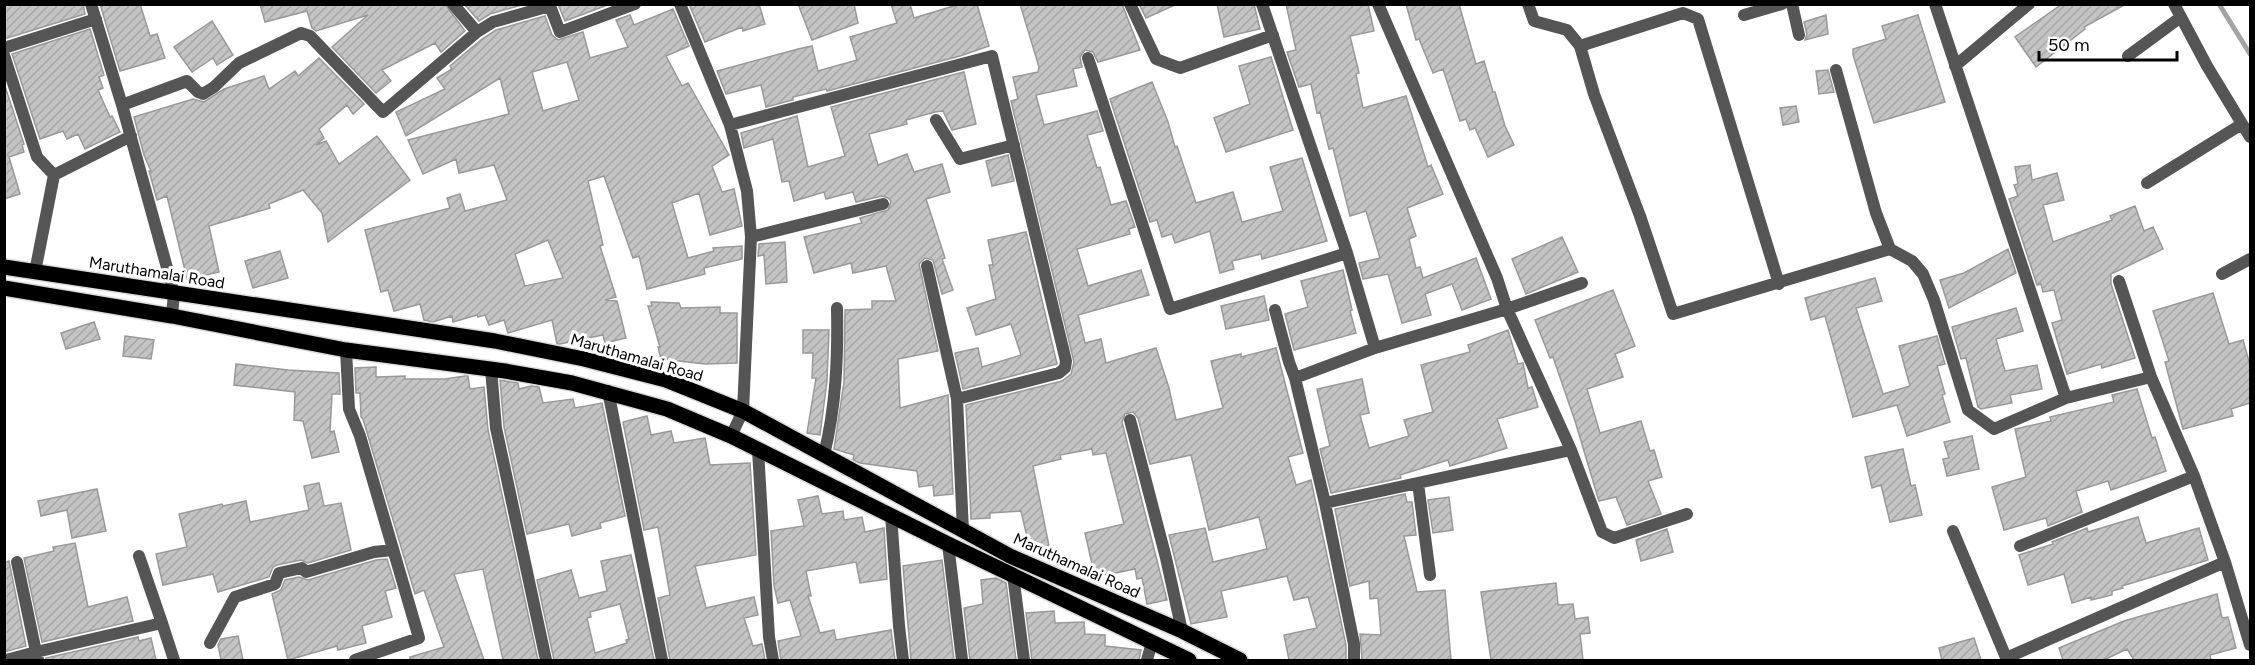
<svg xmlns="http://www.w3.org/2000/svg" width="2255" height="665" viewBox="0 0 2255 665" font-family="Figtree,sans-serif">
<defs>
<pattern id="building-hatch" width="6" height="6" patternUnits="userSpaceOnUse" patternTransform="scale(1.5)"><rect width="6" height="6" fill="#c4c4c4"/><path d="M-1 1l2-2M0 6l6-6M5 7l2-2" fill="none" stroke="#a7a7a7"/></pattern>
</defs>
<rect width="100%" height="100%" fill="#fff"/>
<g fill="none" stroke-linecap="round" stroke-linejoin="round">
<path stroke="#a3a3a3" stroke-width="5" d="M2219 4 2250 54"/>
</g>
<path fill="url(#building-hatch)" stroke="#999" stroke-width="1.5" fill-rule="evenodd" d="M4 4H83L85 14 4 39Z
M100 4H140L150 36 157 34 165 58 120 71Z
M260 4H445L465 31 441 52 435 43 382 70 391 81 376 93 332 47 368 15 316 31 312 28 307 11 265 22Z
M464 4H525L490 14 479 21Z
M558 4H610L565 21Z
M689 4H759L765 24 743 31 742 27 705 42Z
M798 4H854L858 23 812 40Z
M891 4H910L914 18 960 4H977L989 46 960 56 827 91 826 89 793 97V100L766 107 761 85 726 94 717 71 798 49 812 46 818 71 857 60 850 37 897 23Z
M1020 4H1122L1140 50 1098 62 1093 52 1085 50 1080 57 1082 67 1073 69 1077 86 1036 95 1044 125 1097 111 1103 131 1087 135 1097 168 1100 167 1111 205 1126 201 1135 227 1129 229 1130 234 1077 249 1088 286 1141 270 1149 295 1078 315 1085 343 1101 339 1106 363 1156 348 1169 388 1176 420 1223 408 1211 361 1241 354V357L1276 348 1303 453 1288 457 1296 485 1311 480 1346 645V660H1289L1284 635 1317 628 1308 597 1294 600 1287 576 1221 591 1227 617 1191 624 1169 535 1205 528 1213 562 1267 549 1259 517 1209 530 1191 455 1150 464 1138 418 1133 412 1125 414 1122 422 1167 600 1147 604 1142 578 1137 579 1135 569 1095 577 1085 533 1124 524 1106 453 1093 455 1092 449 1060 455 1061 459 1033 466 1049 546 1030 550 1021 511 990 513V518L971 519 966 405 1062 381 1071 374 1074 362 1011 101 1018 99 1013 77 1038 72 1039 67Z
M1139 4H1177L1146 18Z
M1217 4H1254L1260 29 1224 37Z
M1286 4H1368L1374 31 1350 36 1359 73 1356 74 1363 108 1406 96 1428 167 1431 165 1443 194 1407 208 1416 236 1409 239 1416 268 1420 267 1423 278 1476 258 1491 299 1462 310 1452 284 1425 294 1431 315 1402 323 1388 274 1363 279 1359 263 1380 258 1366 211 1350 216 1333 148 1329 149 1320 112 1317 113 1311 84 1299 87 1287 52 1296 50Z
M1406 4H1459L1476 64 1484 61 1493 92H1495L1505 126 1514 145 1488 157 1475 128 1470 130 1466 119 1460 121 1443 69 1433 73 1419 39 1416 40Z
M2062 4H2126L2084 27 2085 29 2036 67 2015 37Z
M673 9 689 46 666 56 682 86 688 83 729 155 712 166 722 192 734 189 742 226 710 235 699 193 672 203 688 258 714 251 713 248 742 246V259L704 268 705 274 647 289 639 256 633 258 604 176 588 181 603 245 600 246 616 297 605 300 617 301 626 338 605 343 603 335 560 344H557L552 320 508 333 504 320 489 325 485 315 478 317 477 315 453 322 452 316 433 322 424 320 420 304 394 311 388 290 381 292 365 230 450 208 447 198 460 194 465 211 507 200 494 165 459 173 456 159 423 174 408 140 509 114 500 78 406 136 396 112 445 89 437 78 452 69 450 66 482 39 496 30 545 16 552 35 558 40 583 32 590 58 628 47 616 20 630 15 634 25ZM567 62 579 100 543 111 532 72ZM548 240 563 278 525 286 515 254Z
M1826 15 1828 34 1805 40 1807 34 1804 22Z
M1918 15 1945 102 1874 123 1853 55V49L1886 39 1882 26Z
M212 21 233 55 217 65 213 58 192 72 174 47Z
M90 29 104 75 99 77 103 88 98 90 110 117 112 116 120 132 85 149 78 134 67 139 63 131 40 139 12 54Z
M1271 57 1293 130 1226 152 1214 118 1250 104 1239 66Z
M319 58 364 104 353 114 347 105 319 129 324 138 316 145 326 141 339 164 377 136 410 180 328 242 322 213 303 190 269 204 270 208 209 226 219 272 187 279 167 196 157 200 149 171H151L144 155 134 117 193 99 204 102 224 89 264 76 269 89 295 71 298 76Z
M1828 70 1834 92 1819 94 1816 71Z
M964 72 976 124 952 130 943 111 935 112 906 120 907 124 869 134 878 165 907 154 914 172 942 164 950 192 926 199 945 258 942 259 953 290 942 294 933 260 925 258 919 264 938 351 898 359 900 408 948 395 953 494 934 496 933 485 919 487 917 471 860 463 853 460 854 455 834 449 844 382 845 310 872 309V301H896L886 266 853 273 851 263 814 273 804 237 862 223 860 218 888 210 891 201 888 198 882 196 856 202 853 192 826 199 824 192 794 201 789 181 782 182 773 139 744 148 741 133 797 116 808 167 845 156 831 107Z
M1152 82 1168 122 1175 147 1177 146 1196 203 1233 192 1242 222 1283 211 1270 167 1302 158 1327 241 1262 259 1261 254 1232 261 1234 269 1220 273 1210 231 1175 243 1172 234 1162 237 1157 220 1150 222 1110 99Z
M4 83 24 144 22 145 24 152 9 157 20 194 4 199Z
M1796 106 1799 122 1783 125 1780 108Z
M1008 155 1014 181 992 186 986 161Z
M2030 165 2032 180 2057 173 2064 200 2043 205 2053 242 2112 220 2110 216 2135 206 2144 231 2153 227 2163 249 2111 274V284L2135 358 2102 368 2101 364 2067 374 2052 323 2062 320 2054 290 2043 292 2041 284 2037 285 2009 199 2018 196 2014 185 2018 184 2015 167Z
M1026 232 1057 364 963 389 955 353 978 348 982 367 1021 355 1011 324 976 335 967 308 996 299 989 265H993L988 240Z
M1562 237 1578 272 1526 294 1512 259Z
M785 242 787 282 766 284 764 255 758 256 759 244Z
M2008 249 2016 273 1949 308 1940 280 1964 273Z
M280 251 288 278 253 288 245 261Z
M1343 270 1352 310 1350 311 1356 333 1294 350 1285 314 1308 307 1301 281Z
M1875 278 1882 301 1856 308 1883 394 1910 386 1899 346 1937 336 1945 364 1937 366 1945 394 1942 395 1950 422 1907 436 1897 405 1853 417 1825 316 1811 320 1805 298Z
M1613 290 1635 346 1615 354 1623 377 1587 389 1600 433 1641 421 1650 451 1654 450 1662 477 1648 481 1661 514 1627 525 1616 497 1599 501 1575 421 1553 357 1550 358 1535 320Z
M2213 293 2229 344 2243 340 2250 365V403L2231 409 2233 416 2183 429 2165 362 2169 361 2153 311Z
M1264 296 1269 320 1226 329 1221 306Z
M651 302 679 303 681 308 720 307V313H737V363L705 364 661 359 658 347H660L648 306H652Z
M2016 308 2023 331 1996 339 2005 371 2037 365 2042 389 2010 395 2012 403 1981 409 1978 407 1966 358 1961 359 1952 327Z
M94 322 100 339 66 349 61 333Z
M803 330H829L827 381 820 435 807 433 816 378H812L813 353H803Z
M1508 330 1518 364 1523 363 1528 388 1532 387 1538 407 1497 419 1507 448 1450 466 1448 460 1400 475 1401 478 1331 493 1320 449 1330 446 1317 389 1362 379 1369 413 1360 415 1369 448 1409 436 1404 420 1433 412 1421 365 1470 352 1468 345Z
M125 336 154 340 151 359 123 356Z
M236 364 288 370 339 373 340 394H332L330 432 334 431 339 452 312 458 303 421 294 420 295 392 234 385Z
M376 367V377L405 376V379H445L465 376H468L470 389 484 387 488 430 538 660H503L483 569 454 574 484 660H410V657L444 647 424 590 415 594 363 419 361 417 360 393H356L355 368Z
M500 380 518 383 519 389 531 386 539 387 543 403 573 399 575 408 602 403 625 516 600 523 601 528 572 536 569 524 527 534 504 427Z
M2137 389 2152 438 2155 437 2166 471 2111 490 2108 481 2076 491 2082 512 2048 526 2046 518 2004 530 1992 487 2026 477 2015 429 2051 421 2050 417 2114 402 2112 395Z
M647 416 651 435 671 431 674 443 705 438 710 465 750 463 756 555 695 566 706 608 754 597 758 615 744 618 753 646 762 644 765 660H670L658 598 670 595 658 527 644 530 623 422Z
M1972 436 1979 469 1947 476 1943 459 1949 458 1944 442Z
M1903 449 1911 486 1915 485 1922 515 1890 522 1881 485 1872 488 1865 457Z
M319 483 324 506 341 503 351 550 308 563 301 560 277 565 273 567 269 577 218 592 213 574 163 585 156 554 187 547 179 514 222 504 223 506 246 501 250 522 309 510 304 486Z
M97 489 106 531 72 538 67 510 41 516 38 501Z
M1405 494 1407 502H1412L1416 535 1404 536 1417 592 1445 590 1451 660H1362L1360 634 1381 635 1378 598 1370 599 1369 581 1350 586 1335 509Z
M818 496 822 514 843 511 844 520 862 517 865 532 884 528 887 579 860 583 856 562 806 571 811 596H808L820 633 834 630 836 640 891 630 895 660H781L778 641 801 636 790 600 778 603 774 586 771 531 804 526 798 500Z
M1449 497 1453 530 1433 533 1428 500Z
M2138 517 2146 543 2199 528 2208 560 2122 586 2123 588 2112 591V595L2091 600V597L2072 603 2064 574 2028 585 2019 555 2053 544 2052 542 2087 528 2088 532Z
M1667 529 1673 552 1641 561 1636 540Z
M75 543 88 607 127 597 133 621 42 642 24 558 54 551 53 547Z
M631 555 654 660H554L537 580 571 570 579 598 607 591 601 561ZM620 604 629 639 626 640 627 643 595 653 587 618 591 617 590 612Z
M387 559 396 588 385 591 392 617 362 626 366 643 338 650 337 646 288 660 272 594 281 590 285 580 299 577 308 580 376 560Z
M942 560 954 660H911L903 566Z
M9 561 26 646 4 652V563Z
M996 578 1006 583 1016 660H970L964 608 983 604 981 580Z
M1556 583 1558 605 1573 604 1575 619 1588 617 1590 633 1580 634 1583 660H1491L1481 592Z
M2217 594 2222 618 2228 617 2236 648 2210 655 2211 660H2134L2127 649 2104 660H2063L2059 648 2124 621Z
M1054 611 1055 623 1084 622 1085 634 1105 635V646L1141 650 1139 660H1032L1026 613Z
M238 636 243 660H221L218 645 221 639Z
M138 637 139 641 151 638 156 660H46V658Z
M1974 638 1981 660H1942L1939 648Z"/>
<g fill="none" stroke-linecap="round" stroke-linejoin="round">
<defs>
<path id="primary" d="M4 267 495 341 584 359 666 380 743 411 1010 556 1182 631 1240 660
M4 288 172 316 346 350 505 371 572 383 667 409 731 436 948 544 1189 660"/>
</defs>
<use href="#primary" stroke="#dbdbdb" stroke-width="18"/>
<path stroke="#555" stroke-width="12" d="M91 4 122 105 174 293 172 316
M453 4 477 32
M680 4 730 125 747 191 751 237 743 411 731 436
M1130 4 1156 59 1180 68 1273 35
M1262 4 1347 253 1375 348
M1528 4 1534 21 1567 30 1580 46 1594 94 1640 216 1673 314 1890 249
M1792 4 1799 35
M1935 4 2066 398 2151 377 2194 476 2225 562 2250 645
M2174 4 2207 66 2250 137
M1744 15 1782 4
M1580 46 1683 13 1698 19 1779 284
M4 48 96 19
M4 55 37 157 54 175 35 272
M2128 56 2181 17
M1088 58 1170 309 1347 253
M1955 66 2029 4
M1836 70 1876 213 1890 249 1912 261 1923 274 1934 300 1968 410 1994 429 2066 398
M122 105 187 81 198 92 203 94 214 87 239 63 301 33 310 36 383 112 477 32 493 22 550 6 560 32 635 4
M936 120 960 159 1014 145
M730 125 992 56 1066 361 1065 368 1059 373 957 399 963 531
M54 175 131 136
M2147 183 2242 124
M751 237 883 204
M927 266 957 399
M2222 274 2250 259
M2119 281 2151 377
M1275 310 1289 362 1295 378 1325 503 1354 644V660
M346 350 349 409 360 436 419 638 355 660
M491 369 496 428 546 660
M1295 378 1375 348 1507 309 1497 278 1378 4
M608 391 662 660
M1130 420 1166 558 1182 631
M758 450 769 637 773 660
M1571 450 1602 532 1614 538 1687 514
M824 455C836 406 838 358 837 308
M1418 483 1430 575
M1325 503 1571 450 1507 309 1582 283
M891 515 899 626 903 660
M1953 531 2007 660
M948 544 962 660
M2020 546 2194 476
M17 562 36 652 162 623 139 556
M1013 575 1024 660
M162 623 174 660
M210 643 235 597 275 584 279 573 302 568 306 572 374 552 393 550
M2006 658 2225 562
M6 660 36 652 38 660
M1147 660 1152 642"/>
<use href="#primary" stroke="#000" stroke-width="15"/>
</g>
<g text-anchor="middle" stroke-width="6" stroke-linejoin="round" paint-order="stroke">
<g font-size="16" fill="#000" stroke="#fff">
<text transform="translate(157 272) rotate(9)" y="6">Maruthamalai Road</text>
<text transform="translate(637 357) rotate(16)" y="6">Maruthamalai Road</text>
<text transform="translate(1077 565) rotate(24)" y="6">Maruthamalai Road</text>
</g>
</g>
<rect width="2255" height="665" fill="none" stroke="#000000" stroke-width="12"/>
<path d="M2039 51v9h138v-9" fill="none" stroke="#000000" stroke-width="3"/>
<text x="2048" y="51" font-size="18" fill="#000000" stroke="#ffffff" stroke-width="4.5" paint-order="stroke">50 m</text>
</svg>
